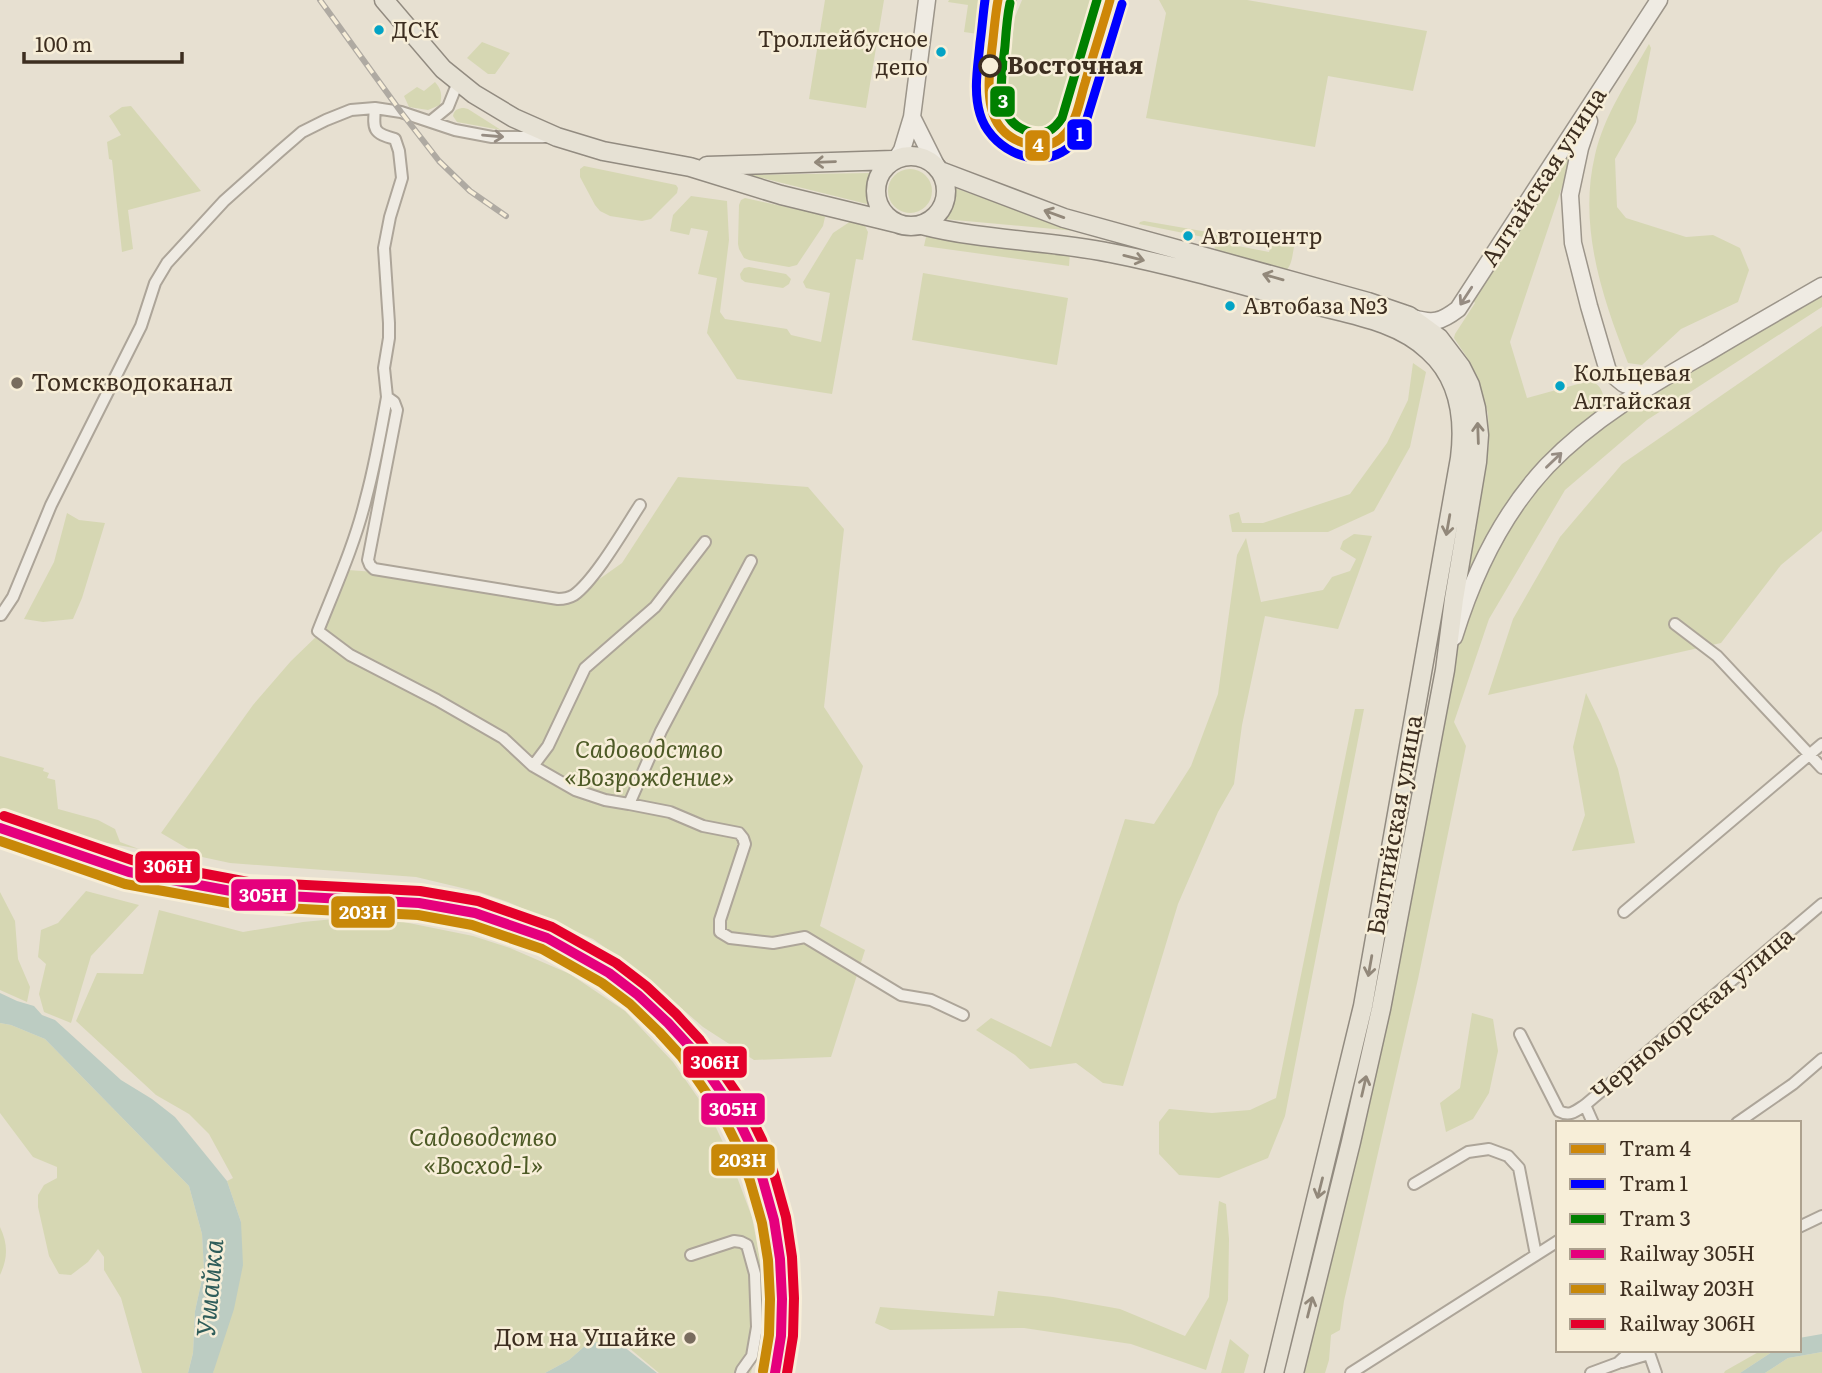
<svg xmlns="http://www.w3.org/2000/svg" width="1822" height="1373" viewBox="0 0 1822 1373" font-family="Literata,serif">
<rect width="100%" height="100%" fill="#e7e0d1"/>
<path fill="#d6d7b3" d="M825 0H884L866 108 809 99Z
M949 0H991L985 35 964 32 968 5 948 2Z
M1022 0H1097L1099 2C1092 30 1080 58 1074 86 1071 99 1072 117 1064 128 1056 141 1039 145 1026 136 1012 127 1007 109 1005 93L1015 17Z
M1159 0H1247L1427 31 1413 91 1328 76 1315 147 1146 118 1166 13Z
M482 42 510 53 495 74H488L467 58Z
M1649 44 1651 48 1636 122 1615 159 1617 207 1626 218 1686 237 1713 235 1740 248 1749 270 1738 302 1681 329 1642 365 1628 363C1602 297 1578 226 1595 155 1604 115 1629 79 1649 44Z
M435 82C442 90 442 95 440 105L428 110 409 107 404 96 417 87 424 91Z
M131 106 201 191 128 210 133 249 122 252 112 160 109 159 107 142 121 135 109 116 122 107Z
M464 108 468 109 501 130 457 122 453 116C454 110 458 108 464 108Z
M1572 147 1564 181 1510 342 1527 398 1589 381C1603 384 1603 395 1606 408L1483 544 1460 593 1469 534 1475 536 1489 444 1488 414 1479 381 1470 362 1454 338 1455 334 1475 303 1472 299Z
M584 166 676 185 678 188 677 193 651 219 642 221 610 216 600 211 595 205 580 177V169Z
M888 191a22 22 0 1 1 44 0a22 22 0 1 1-44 0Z
M870 173 867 192V204L750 175Z
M952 187 1076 231 944 219 951 205Z
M691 196 727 201 729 240 720 312 725 319 787 329 791 335 821 342 830 293 806 288 803 282 833 233 851 221 865 226 868 232 863 260 856 259 832 394 737 379 707 333 717 278 698 274 708 231 691 228 689 235 670 231 673 215Z
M745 198 823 215 825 217 823 226 797 265 789 267 749 260 744 258 739 249 738 244 739 205 741 200Z
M1144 221 1231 236 1233 238V245L1269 252 1272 243 1294 247C1292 257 1292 266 1284 273L1245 265 1215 249 1213 239 1139 224 1140 222Z
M933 236 1070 253 1069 266 924 246 926 237Z
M749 267 786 274 791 279 789 284 783 288 745 282 741 279 740 274 744 268Z
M923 273 1068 298 1057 365 912 340Z
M1822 292V307L1647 420 1565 490 1489 619 1454 722 1466 746 1418 979 1344 1301 1340 1330 1331 1335 1329 1360 1325 1373H1303L1447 681 1466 607 1492 548 1544 475 1640 396Z
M1822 326V531L1781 565 1721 643 1488 695 1513 619 1560 537 1622 464Z
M1413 363 1426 372 1410 447 1374 511 1328 532H1232L1229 515 1239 512 1242 523H1263L1350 494 1387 443 1408 400Z
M678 477 808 487 844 529 824 707 863 766 820 926 865 950 831 1057 754 1060 703 1027 641 973 593 939 508 902 479 892 416 877 230 863 202 857 161 833 253 705 291 661 320 633 348 570 375 572 560 604 574 597 622 563Z
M67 513 79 520 105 523 82 598 73 619 43 622 24 619 54 562Z
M1354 534 1372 536 1338 629 1265 616 1242 725 1234 784 1218 812 1178 904 1123 1086 1103 1083 1076 1063 1030 1069 1015 1055 976 1030 991 1018 1051 1047 1125 819 1154 824 1191 766 1218 694 1237 555 1246 538 1261 602 1323 590 1332 577 1350 571 1356 559 1340 549 1343 541Z
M1586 693 1601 724 1618 769 1635 843 1572 851 1585 815 1573 747Z
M1355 709H1364L1285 1116 1268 1158 1219 1178 1179 1175 1159 1154V1122L1169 1109 1212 1113 1250 1110 1276 1098Z
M0 756 44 768 43 771 49 773 47 778 55 780 58 809 98 820 115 829 120 842 139 849 97 841 56 828 45 835 0 820Z
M86 891 139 905 91 956 71 1023 44 1012 39 994 46 964 38 957 41 930 58 923Z
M0 892 15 921 18 959 30 987 27 1002 0 990Z
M159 910 243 932 303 922 345 918 389 919 473 936 510 948 570 974 625 1011 673 1062 710 1115 728 1153 752 1217 762 1270 761 1327 751 1373H659L616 1337 586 1345 569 1360 545 1373H213L241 1222 227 1181 233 1178 209 1134 189 1114 156 1095 76 1021 97 973 143 974Z
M1472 1013 1493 1019 1498 1051 1489 1093 1473 1119 1446 1132 1440 1103 1460 1088Z
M0 1023 11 1025 45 1039 189 1186 202 1234 204 1270 195 1311 193 1353 188 1373H142L121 1298 104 1270V1257L98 1249 88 1262 71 1275 59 1274 49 1256 38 1207V1195L44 1185 57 1178V1167L33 1157 0 1113Z
M1219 1201 1226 1204 1229 1239 1228 1300 1206 1370 1131 1344 1024 1328 890 1330 875 1323 880 1307 994 1316 998 1291 1053 1297 1120 1309 1185 1336 1209 1297Z
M0 1227C8 1244 8 1258 0 1275Z
M1230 1339 1249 1355 1244 1373H1221Z
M1762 1350H1775L1740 1373H1724L1725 1371Z
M1822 1352V1373H1765L1788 1358Z"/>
<path fill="#bcccc2" d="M0 993 17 1001 34 1006 42 1015 55 1020 121 1080 152 1099 175 1117 227 1181 241 1222 243 1265 234 1309 213 1373H188L193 1353 195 1311 204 1270 202 1234 189 1186 45 1039 11 1025 0 1023Z
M1822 1334V1352L1788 1358 1765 1373H1740L1775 1350H1799V1338Z
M613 1338 657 1373H545L569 1360 586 1345Z"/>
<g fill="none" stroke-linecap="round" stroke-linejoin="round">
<defs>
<path id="minor" d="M375 108C373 130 373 133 395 139L399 151 402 178 390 217 384 248 389 323V338L384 368 387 397 394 402 397 410 368 560 370 565 374 569 558 599C564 599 569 598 574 595 595 580 625 528 640 505
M431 121 448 107 458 82
M387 397C381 431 375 465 366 498 355 544 335 588 318 631L350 655 437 700 503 738 533 766 575 790 605 800 629 804 661 731 751 561
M1 615 13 597 51 505 141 326 155 283 167 263 224 201 280 151 302 132 326 120 351 110 375 108 401 112 455 130 492 137H548
M1675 624 1717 656 1822 768
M533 766 548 746 585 668 655 607 705 542
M629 804 670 812 703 826 739 833 743 838 745 844 720 920V932L730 938 773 943 805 937 901 995 931 1000 963 1015
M1624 912 1822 744
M1520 1034 1559 1111C1570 1117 1576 1111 1585 1105L1822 904
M1585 1105 1593 1123
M1737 1123 1793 1084 1822 1059
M1414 1184 1468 1152 1489 1149 1508 1156 1519 1168 1536 1255
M1799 1227 1822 1216
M691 1255 734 1241 741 1242 747 1245 755 1274 757 1327 752 1356 742 1370 741 1373
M1648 1350 1656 1373
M1622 1362 1649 1354
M1351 1373 1558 1241
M1591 1373 1618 1363 1632 1350"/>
<path id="secondary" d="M912 117 936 165
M1589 121 1580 148 1570 195 1573 243 1589 306 1608 371 1624 384 1630 385 1649 384
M897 158 902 150 912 117 927 0
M1413 318C1433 324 1441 322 1458 309L1659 0
M1454 637C1473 575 1502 514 1547 466 1592 419 1650 385 1707 353 1745 330 1784 308 1822 286"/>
<path id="primary" d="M384 0 443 69 474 94 514 118 557 137 603 151 690 167 781 195 896 223
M876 191a35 35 0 1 1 70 0a35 35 0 1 1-70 0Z
M707 166 893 160
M940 171 1064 218 1368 302 1409 316 1439 338 1461 367 1470 385 1476 408 1479 435 1477 462 1454 599 1445 670 1381 1009 1351 1142 1294 1373
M922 225C984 241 1049 240 1111 253 1177 266 1242 285 1307 303 1347 314 1397 320 1429 351 1460 379 1465 418 1460 458L1363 1006 1274 1373"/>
</defs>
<use href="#minor" stroke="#ada599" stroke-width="14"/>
<use href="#secondary" stroke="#9c958a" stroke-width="19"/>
<use href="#primary" stroke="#928b80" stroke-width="21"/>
<use href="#minor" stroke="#efebe3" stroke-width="10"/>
<use href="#secondary" stroke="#efebe3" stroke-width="16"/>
<use href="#primary" stroke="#e6e1d4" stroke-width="18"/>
<path stroke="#afaaa2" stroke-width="2" d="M1016 0 1010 16 1001 94C1002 120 1010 133 1033 145
M1073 123 1079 84 1103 0"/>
<defs>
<path id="rail" d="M320 0 401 112 439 161 470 191 506 216"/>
</defs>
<use href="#rail" stroke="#afaaa2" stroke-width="6"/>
<use href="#rail" stroke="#f7eed8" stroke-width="3.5" stroke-dasharray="10" stroke-linecap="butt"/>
<defs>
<path id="rail-1" d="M0 828 129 872 247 894 419 903 475 913 547 938 609 973 638 995 668 1023 691 1048 734 1111 750 1144 762 1177 774 1220 780 1259 782 1299 781 1336 775 1373"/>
<path id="rail-2" d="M0 841 125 884 245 906 418 915 472 925 542 949 602 983 630 1004 659 1032 681 1056 723 1117 739 1149 750 1181 762 1223 768 1260 770 1299 769 1335 763 1371"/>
<path id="rail-3" d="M4 816 132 860 248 882 420 891 478 901 552 927 616 963 646 986 676 1014 700 1040 745 1105 762 1140 774 1174 786 1217 792 1257 794 1298 793 1336 787 1373"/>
</defs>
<use href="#rail-1" stroke="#f7eed8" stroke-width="16"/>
<use href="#rail-2" stroke="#f7eed8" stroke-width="16"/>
<use href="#rail-3" stroke="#f7eed8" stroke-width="16"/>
<use href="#rail-1" stroke="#e5007d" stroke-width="10"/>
<use href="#rail-2" stroke="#c88808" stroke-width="10"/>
<use href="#rail-3" stroke="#e4002b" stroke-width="10"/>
<defs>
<path id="tram-1" d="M998 0C995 16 994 32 992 48 988 85 981 132 1027 144 1042 148 1056 145 1066 133 1077 120 1080 99 1085 83 1093 55 1102 28 1110 0"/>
<path id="tram-2" d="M985 0C983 14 982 29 980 43 978 66 973 91 980 114 989 146 1031 170 1062 152 1072 147 1078 138 1084 128L1122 4"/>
<path id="tram-3" d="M1010 3C1007 17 1006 32 1005 46 1002 76 991 121 1030 132 1045 136 1054 130 1062 118L1097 0"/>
</defs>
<use href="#tram-1" stroke="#f7eed8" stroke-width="14"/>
<use href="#tram-2" stroke="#f7eed8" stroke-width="14"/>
<use href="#tram-3" stroke="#f7eed8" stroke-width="14"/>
<use href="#tram-1" stroke="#ce8708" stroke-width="9"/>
<use href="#tram-2" stroke="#00f" stroke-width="9"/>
<use href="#tram-3" stroke="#008000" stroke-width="9"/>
</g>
<defs><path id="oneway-shaft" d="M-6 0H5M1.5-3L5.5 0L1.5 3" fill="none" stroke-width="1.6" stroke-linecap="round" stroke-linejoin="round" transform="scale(1.75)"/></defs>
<g stroke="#968c82">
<use href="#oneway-shaft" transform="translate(493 136) rotate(5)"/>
<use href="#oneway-shaft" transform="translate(1466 296) rotate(123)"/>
<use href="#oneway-shaft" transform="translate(1554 460) rotate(-44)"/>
</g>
<g stroke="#92887a">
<use href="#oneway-shaft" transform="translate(825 162) rotate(178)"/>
<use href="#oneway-shaft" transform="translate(1054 214) rotate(-160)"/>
<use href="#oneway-shaft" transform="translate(1134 258) rotate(14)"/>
<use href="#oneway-shaft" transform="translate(1273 277) rotate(-164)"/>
<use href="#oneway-shaft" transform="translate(1478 433) rotate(-92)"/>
<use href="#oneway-shaft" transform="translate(1448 525) rotate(100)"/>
<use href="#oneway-shaft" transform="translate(1370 966) rotate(100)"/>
<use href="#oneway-shaft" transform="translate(1364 1086) rotate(-77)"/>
<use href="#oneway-shaft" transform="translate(1320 1188) rotate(104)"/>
<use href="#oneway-shaft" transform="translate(1310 1307) rotate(-76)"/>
</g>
<g fill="#03a3c5" stroke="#f7eed8" stroke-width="2.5">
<circle cx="379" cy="30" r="6"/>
<circle cx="941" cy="52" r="6"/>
<circle cx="1188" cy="236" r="6"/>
<circle cx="1230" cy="306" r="6"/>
<circle cx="1560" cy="386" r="6"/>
</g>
<circle fill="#f7eed8" stroke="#3d2e20" stroke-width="3.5" cx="990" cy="66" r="10"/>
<g fill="#786c5e" stroke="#f7eed8" stroke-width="2.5">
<circle cx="17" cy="383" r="7"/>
<circle cx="690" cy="1338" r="7"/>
</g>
<g text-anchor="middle" stroke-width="5" stroke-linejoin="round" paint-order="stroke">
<g font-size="22" fill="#3d2e20" stroke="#f7eed8" text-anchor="start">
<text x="392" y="38">ДСК</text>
<text x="928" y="47" text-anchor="end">Троллейбусное<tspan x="928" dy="28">депо</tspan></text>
<text x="1201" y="244">Автоцентр</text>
<text x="1243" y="314">Автобаза №3</text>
<text x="1573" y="381">Кольцевая<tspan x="1573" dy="28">Алтайская</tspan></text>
</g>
<g font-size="24" font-weight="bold" fill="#3d2e20" stroke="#f7eed8" text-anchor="start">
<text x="1007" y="74">Восточная</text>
</g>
<g font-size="24" fill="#3d2e20" stroke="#f7eed8">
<text transform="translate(1544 177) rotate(-57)" y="8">Алтайская улица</text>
<text transform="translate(1395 825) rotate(-80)" y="8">Балтийская улица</text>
<text transform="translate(1693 1014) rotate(-40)" y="8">Черноморская улица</text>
</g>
<g font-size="24" fill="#3d2e20" stroke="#f7eed8" text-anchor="start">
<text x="31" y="391">Томскводоканал</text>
<text x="676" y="1346" text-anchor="end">Дом на Ушайке</text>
</g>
<g font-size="24" font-style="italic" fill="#4d5a26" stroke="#f7eed8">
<text x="649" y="758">Садоводство<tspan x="649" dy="28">«Возрождение»</tspan></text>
<text x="483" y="1146">Садоводство<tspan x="483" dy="28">«Восход-1»</tspan></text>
</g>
<g font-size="26" font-style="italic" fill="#2f5d5a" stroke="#f7eed8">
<text transform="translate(210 1288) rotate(-85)" y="9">Ушайка</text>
</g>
</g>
<g stroke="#f7eed8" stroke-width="2.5">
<rect x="989" y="85" width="27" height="33" rx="7" fill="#008000"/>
<rect x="1066" y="118" width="27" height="33" rx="7" fill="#00f"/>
<rect x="1024" y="129" width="27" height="33" rx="7" fill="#ce8708"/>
<rect x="134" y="850" width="67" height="34" rx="7" fill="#e4002b"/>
<rect x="230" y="878" width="67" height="34" rx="7" fill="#e5007d"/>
<rect x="330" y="895" width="66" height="34" rx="7" fill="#c88808"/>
<rect x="682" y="1045" width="66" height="34" rx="7" fill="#e4002b"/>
<rect x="700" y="1092" width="66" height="34" rx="7" fill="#e5007d"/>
<rect x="710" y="1143" width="66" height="34" rx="7" fill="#c88808"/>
</g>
<g font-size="19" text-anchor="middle" font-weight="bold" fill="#fff">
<text x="1003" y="108">3</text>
<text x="1080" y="141">1</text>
<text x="1038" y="152">4</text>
<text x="168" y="873">306Н</text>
<text x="263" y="902">305Н</text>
<text x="363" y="919">203Н</text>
<text x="715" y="1069">306Н</text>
<text x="733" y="1116">305Н</text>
<text x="743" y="1167">203Н</text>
</g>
<rect x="1556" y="1121" width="245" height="231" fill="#f7eed8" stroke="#ada18e" stroke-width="2"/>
<rect x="1570" y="1144" width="35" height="10" fill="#ce8708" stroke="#ada18e" stroke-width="2"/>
<text x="1619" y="1156" font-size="21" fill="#3d2e20">Tram 4</text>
<rect x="1570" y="1179" width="35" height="10" fill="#0000ff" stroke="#ada18e" stroke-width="2"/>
<text x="1619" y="1191" font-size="21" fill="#3d2e20">Tram 1</text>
<rect x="1570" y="1214" width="35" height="10" fill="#008000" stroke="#ada18e" stroke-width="2"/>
<text x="1619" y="1226" font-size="21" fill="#3d2e20">Tram 3</text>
<rect x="1570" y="1249" width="35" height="10" fill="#e5007d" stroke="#ada18e" stroke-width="2"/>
<text x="1619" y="1261" font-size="21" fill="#3d2e20">Railway 305Н</text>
<rect x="1570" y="1284" width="35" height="10" fill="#c88808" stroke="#ada18e" stroke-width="2"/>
<text x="1619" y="1296" font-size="21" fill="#3d2e20">Railway 203Н</text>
<rect x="1570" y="1319" width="35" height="10" fill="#e4002b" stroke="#ada18e" stroke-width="2"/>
<text x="1619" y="1331" font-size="21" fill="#3d2e20">Railway 306Н</text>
<path d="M24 52v10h158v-10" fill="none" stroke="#3d2e20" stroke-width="3.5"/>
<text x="35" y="52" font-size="21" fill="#3d2e20" stroke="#f7eed8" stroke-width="5" paint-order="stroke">100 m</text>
</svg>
